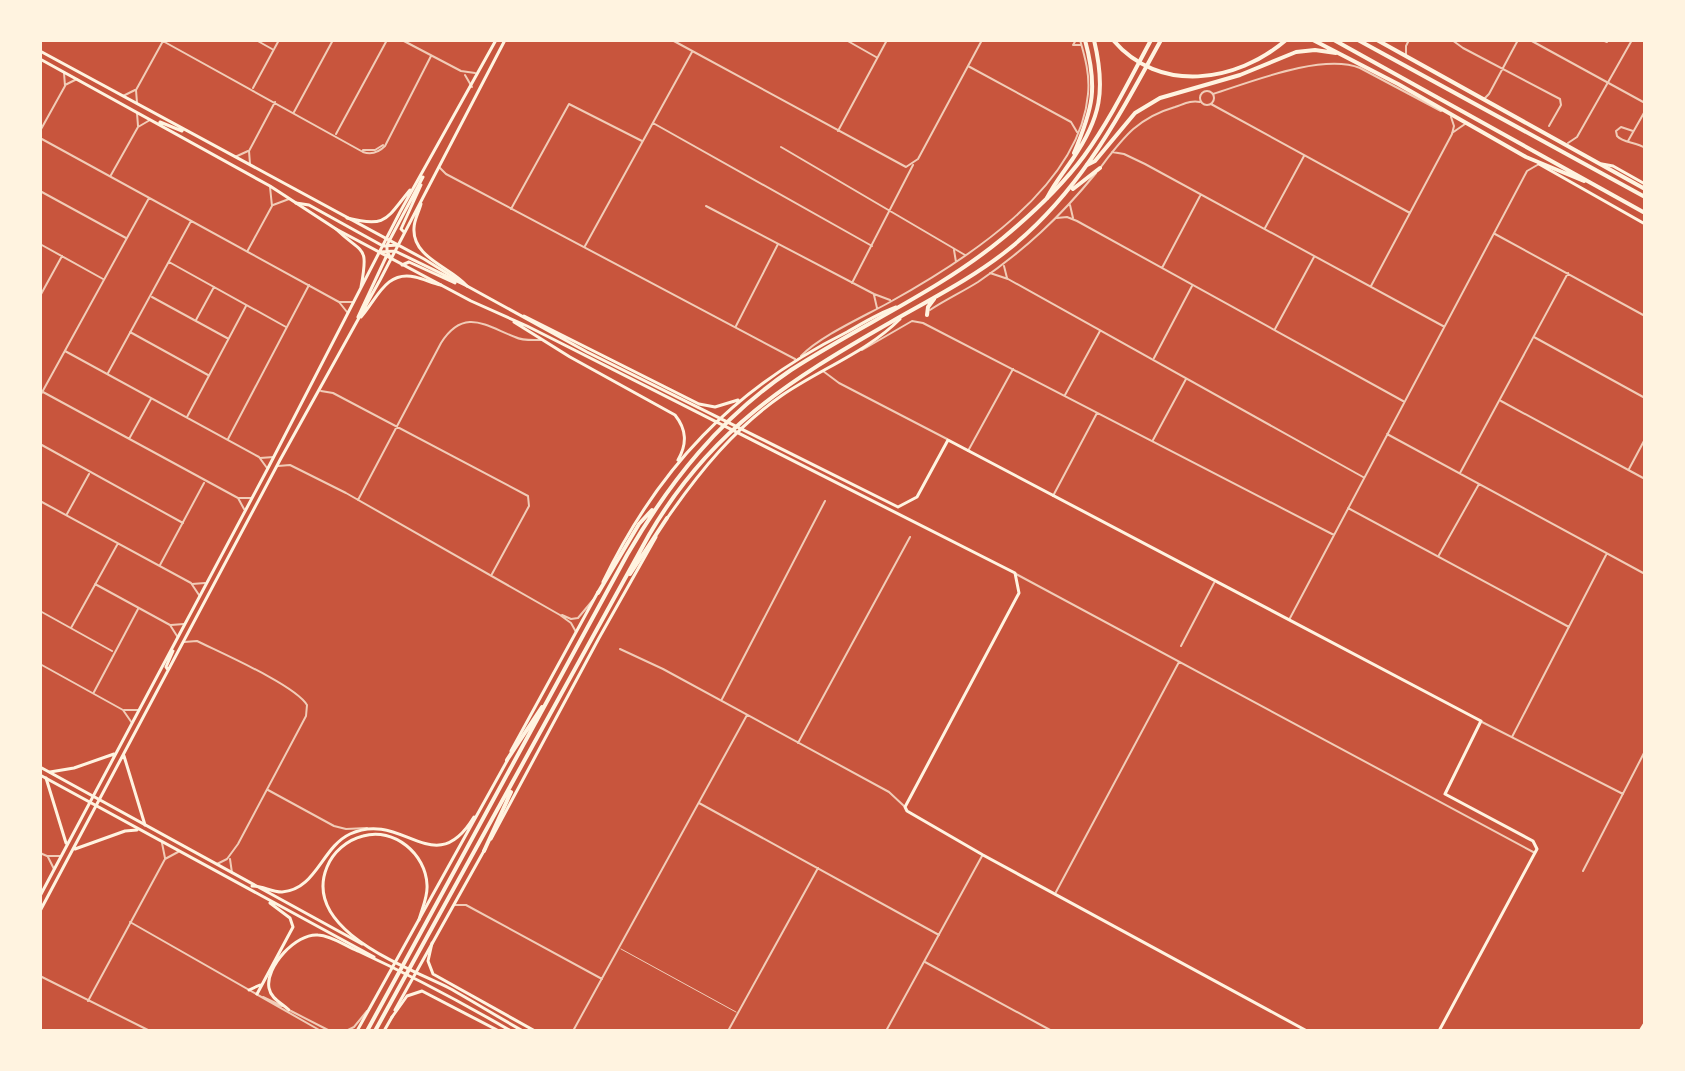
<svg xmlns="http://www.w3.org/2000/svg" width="1685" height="1071" viewBox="0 0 1685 1071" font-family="'Roboto Condensed',sans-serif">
<rect width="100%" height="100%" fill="#c8553d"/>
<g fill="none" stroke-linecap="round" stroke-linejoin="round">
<path stroke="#f1ccb7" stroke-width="1" d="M621 949 736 1012"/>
<path stroke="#f1ccb7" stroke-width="2" d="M161 40 363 152C371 155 378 153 385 146L431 56
M256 40 272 49
M402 40 461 71 475 73
M672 40 906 167 918 159 982 40
M846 40 876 57
M1076 40 1073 45H1080
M1452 40 1463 48 1560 99 1561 105 1549 126
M1602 40 1607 42
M1406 55V46L1409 40
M968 66 1071 122 1077 132
M465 75 472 87
M65 85 77 79
M253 88 279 40
M1200 98a7 7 0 1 1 14 0a7 7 0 1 1-14 0Z
M1213 94C1251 82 1322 53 1360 68L1441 111
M123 96 135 90
M1485 98 1489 94 1518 40
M137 103 136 90 163 41
M1211 104 1410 213
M294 112 333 40
M137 113 138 126
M653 123 872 246
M40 131 65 86 64 73
M838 131 887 40
M1633 131 1621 127 1616 131 1617 136C1623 143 1636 142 1645 148
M1452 133 1465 124
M336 134 387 40
M40 138 339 302 347 312
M1628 141 1645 111
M1568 143 1577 137 1632 40
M781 147 965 255
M363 150H375L383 145
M1112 152 1124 154 1145 164 1443 326
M235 157 248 151
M250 164 249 151 275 102
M439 167 446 174 795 359
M1100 168C1123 138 1137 118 1175 107 1184 104 1191 100 1200 102
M111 175 138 127 150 120
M40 191 126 238
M273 205 289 199
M1070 205 1073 218
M706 206 874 294 890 300
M511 209 569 104 642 141
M1057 218 1067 217 1077 221 1403 401
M1265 228 1304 156
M1495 234 1645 316
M40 244 103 279
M585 246 692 52
M248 250 272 206 270 187
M954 250 956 262
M169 262 286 327
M1004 266 1007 278
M1162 268 1200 196
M990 273 1008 279 1363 477
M852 283 913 165
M1371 286 1452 134 1454 126 1451 117
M874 295 877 308
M40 296 62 256
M152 297 227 338
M340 302H354
M930 310C945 300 962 292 978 282 1025 250 1060 217 1096 173
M196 320 214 287
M736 326 778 244
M1275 329 1314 257
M130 332 208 375
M1534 337 1645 398
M862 350 912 321 923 323 1334 535
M65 351 259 457 267 468
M801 356C820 336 865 316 890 302 964 261 1080 188 1088 94 1090 75 1085 57 1080 40
M1154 358 1192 286
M823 371 839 383 947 439
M108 373 191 221
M321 391 333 393 528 496 529 506 492 574
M43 392 238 498 244 509
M1065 395 1100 331
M40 396 149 198
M1501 401 1645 479
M187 417 246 306
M1387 434 1645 574
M129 439 151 399
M228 439 309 285
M1153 440 1186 379
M40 444 183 523
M968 451 1013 369
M260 458 274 457
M278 466 290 465 346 493 560 615 571 623 576 632
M1629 469 1645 439
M1460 473 1568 273
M1053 496 1097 413
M239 498H252
M358 500 441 343C464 307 486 326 515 337 523 341 532 340 541 340
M40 501 191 583 199 595
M1348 508 1569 627
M67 514 89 474
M1439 555 1479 484
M160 565 204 483
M1016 574 1535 853
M95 584 170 625 177 636
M192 584 205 583
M40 611 112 651
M562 615 571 619 578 618 593 600
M1289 620 1527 171 1539 164
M171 625 184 624
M71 628 117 545
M184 642 197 641C221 653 295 685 307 705L306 716 238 844 227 859 217 864
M1181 646 1214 583
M620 649 663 669 889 792 904 806
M40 664 123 710 132 723
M94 692 138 609
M722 699 825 501
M124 710H138
M1482 722 1623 794
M1512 737 1606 555
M798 743 910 537
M268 790 334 826 346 829 367 828
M699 803 939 935
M40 853 47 856H60
M48 857 54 869
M230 859 232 873
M1583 871 1645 751
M1056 892 1179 662
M455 905H466L602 979
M925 962 1052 1031
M40 976 150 1031
M573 1031 747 715
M728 1031 818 868
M886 1031 982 856"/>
<path stroke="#f1ccb7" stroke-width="2" d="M1530 40 1645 103
M162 843 165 858
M130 922 321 1031
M263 997 282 1006
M88 1001 165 859 178 852
M291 1011 330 1031
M346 1031 354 1027 367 1011"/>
<path stroke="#fff3e0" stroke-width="3" d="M40 51 424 259 461 282
M40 59 270 186 336 229 471 301 527 326 1015 573 1019 593 905 807 907 811 983 855 1307 1031
M160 122 182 131
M1539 164 1645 224
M1602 164 1613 166 1645 184
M467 286 587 352 898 507 917 497 948 440 1481 721 1445 794 1533 841 1537 849 1439 1031
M524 316 699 404 715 407 738 400
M514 322 570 357 675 415C687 430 687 444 678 460
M668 517C700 471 735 428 781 396 820 369 867 352 900 319
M603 582C658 468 733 389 847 332 863 323 879 313 896 307
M511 751 598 592
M40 767 362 944
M40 775 374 957
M491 839 599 638 656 537
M252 886C263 886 271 892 282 892 316 890 322 847 350 834 403 809 434 883 474 817
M249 990 260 985
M257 994 293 927 290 918 270 903
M395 1010 485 849
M357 1031 507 761
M384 1031 392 1017"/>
<path stroke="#fff3e0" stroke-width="3" d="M296 203 309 205 383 246 398 245
M421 204C419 212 414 220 414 228 412 258 451 267 467 286
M347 218C387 228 386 219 410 190
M336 229C363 255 369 244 361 287
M404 232 401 229 421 185
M380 252 395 251 467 286
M391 259 387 251V245L423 177
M402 265 409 262 455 283
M358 317 387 255
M361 317C377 299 386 270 415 277 424 279 432 283 441 285
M168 670 166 667 173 651
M124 756 145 825
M50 772 74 768 114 754
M46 778 66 843
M75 849 125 831 137 830
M40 896 267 470 400 212 496 40
M40 911 280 460 380 280 505 40
M419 920C422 908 428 897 427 885 426 854 394 827 363 836 347 840 333 852 327 867 301 930 407 967 449 988 474 1002 498 1017 523 1031
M432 943 428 961 433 974 535 1031
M289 1010C282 1003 271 999 269 988 265 967 296 933 318 935 333 936 345 946 358 951 410 975 461 1002 511 1031
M392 1017 407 996 422 991 499 1031
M1640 1031 1645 1023"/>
<path stroke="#fff3e0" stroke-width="4" d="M1073 189 1100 168
M927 315 928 307 934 299
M630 574 667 518
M598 593 639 524 652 510
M507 760 542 707
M484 851 511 792
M367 1031 627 555C670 481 720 418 791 370 860 325 939 291 1003 238 1032 214 1061 187 1084 156 1110 120 1130 79 1151 40
M375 1031 649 535C710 430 788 381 891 322 931 299 973 278 1009 249 1080 192 1118 118 1161 40"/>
<path stroke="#fff3e0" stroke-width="4" d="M1113 40C1159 94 1236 83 1286 40
M1313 40 1398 84 1526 157 1584 181
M1334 40 1645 213
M1358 40 1645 197
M1377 40 1645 189
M1074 153C1093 108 1098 88 1085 40
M1087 165 1095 161 1135 113 1160 98 1240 75 1296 52 1315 50 1336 53
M1047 198C1054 184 1063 173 1072 160 1101 118 1106 90 1094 40"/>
</g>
<rect width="1685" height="1071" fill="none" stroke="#fff3e0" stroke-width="84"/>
</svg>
